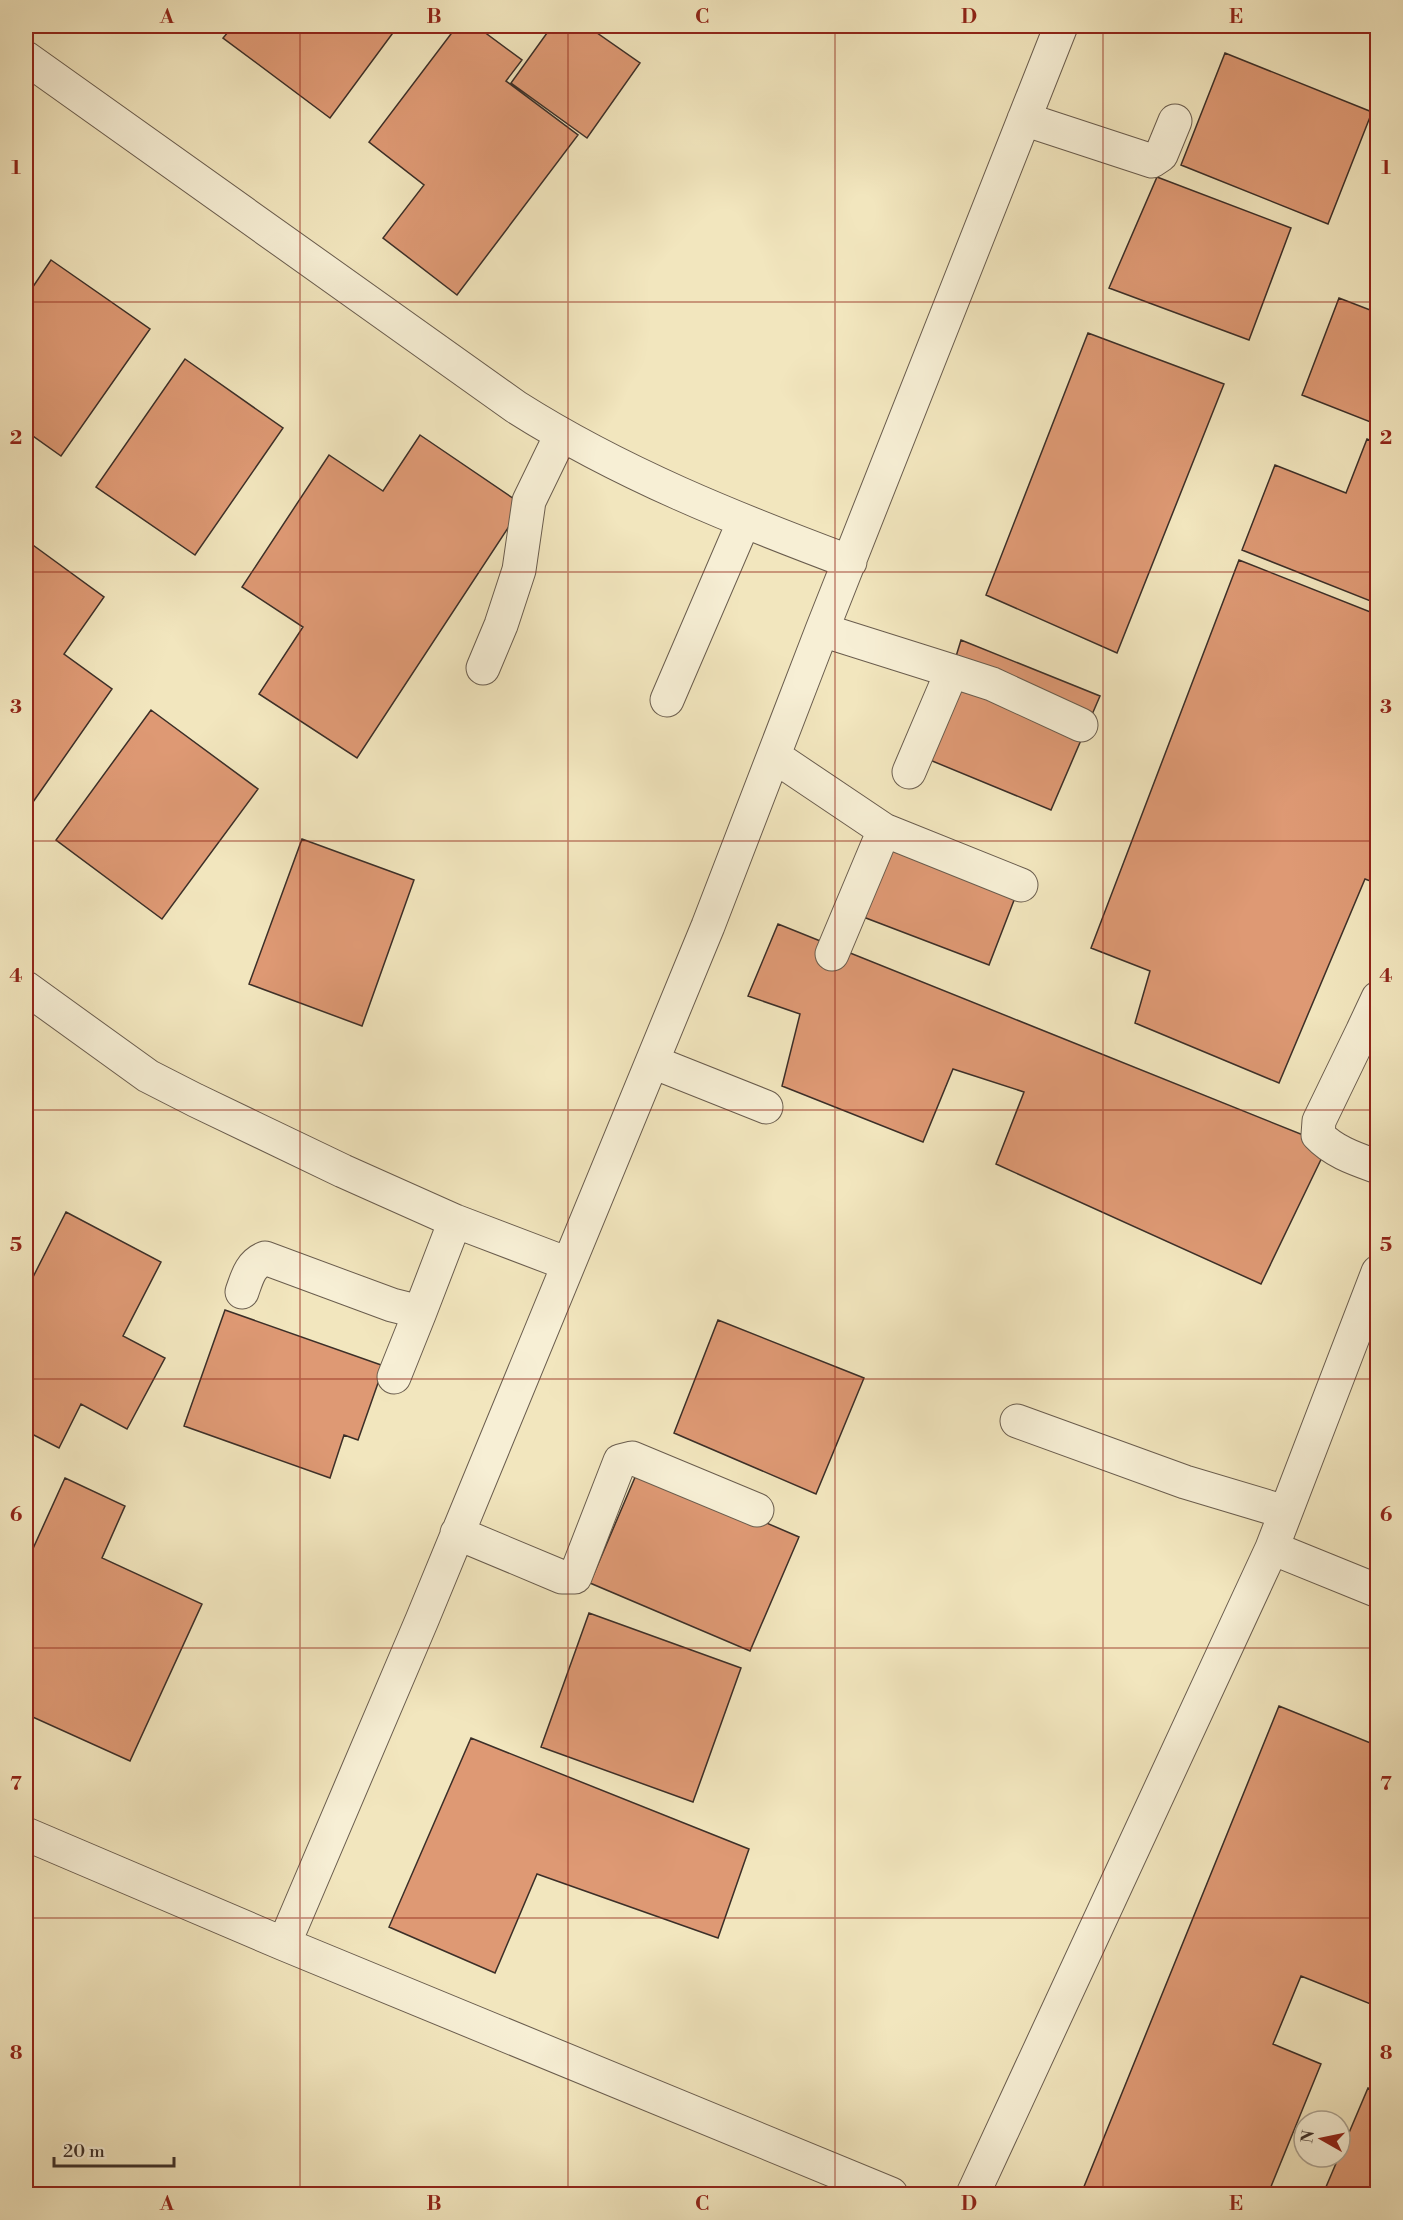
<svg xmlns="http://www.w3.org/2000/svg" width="1403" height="2220" viewBox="0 0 1403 2220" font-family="'Libre Bodoni',serif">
<rect width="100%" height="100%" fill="#f2e6be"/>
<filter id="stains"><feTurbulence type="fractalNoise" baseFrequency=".00333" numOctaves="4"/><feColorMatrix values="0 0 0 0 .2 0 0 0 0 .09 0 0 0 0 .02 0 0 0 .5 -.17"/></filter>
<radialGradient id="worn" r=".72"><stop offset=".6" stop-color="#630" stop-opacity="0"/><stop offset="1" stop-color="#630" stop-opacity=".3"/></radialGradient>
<path fill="#de9974" stroke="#3c2f28" stroke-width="1.5" d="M233 26H398L330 118 223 38Z
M457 26H476L522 60 506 81 578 135 457 295 383 238 424 185 369 142Z
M552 26H587L640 63 587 138 511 83Z
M1225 53 1372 112 1328 224 1181 165Z
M1157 177 1291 228 1249 340 1109 288Z
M51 260 150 329 61 456 26 431V297Z
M1339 298 1378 313V425L1302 395Z
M1088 333 1224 384 1117 653 986 595Z
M185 359 283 428 195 555 96 487Z
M420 435 523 505 357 758 259 694 303 627 242 587 329 455 383 491Z
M1367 439 1378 444V604L1242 550 1275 465 1346 493Z
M26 540 104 597 64 654 112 689 26 812Z
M1239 560 1378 615V884L1365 879 1279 1083 1135 1023 1150 971 1091 948Z
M961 640 1100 696 1051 810 925 758Z
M151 710 258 789 162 919 56 840Z
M302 839 414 880 362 1026 249 984Z
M888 840 1018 890 989 965 858 915Z
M778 924 1328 1145 1261 1284 996 1164 1024 1092 953 1069 923 1142 782 1086 800 1014 748 996Z
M66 1212 161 1262 123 1336 165 1358 127 1429 81 1404 59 1448 26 1431 27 1367 26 1366V1276L32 1279Z
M225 1310 384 1366 358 1440 344 1435 330 1478 184 1426Z
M718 1320 864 1378 816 1494 674 1433Z
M639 1468 799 1537 750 1651 590 1583Z
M65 1478 125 1506 102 1558 202 1604 130 1761 26 1714V1564Z
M589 1613 741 1668 693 1802 541 1747Z
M1279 1706 1378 1746V2007L1301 1976 1273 2044 1321 2064 1268 2194H1217L1202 2188 1200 2194H1081Z
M471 1738 749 1849 718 1938 537 1874 495 1973 389 1927Z
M1368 2088 1378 2092V2194H1323Z"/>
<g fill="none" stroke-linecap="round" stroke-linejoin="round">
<defs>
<path id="minor" d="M26 58 516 407C620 473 735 519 850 562
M1024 119 1152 161 1161 155 1175 121
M822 630 952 671 909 772
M483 668 501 625 519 570 529 501 561 435
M952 671 992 684 1081 725
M667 700 744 521
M774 756 884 830 832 954
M884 830 1021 885
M26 988 148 1076 195 1100 343 1171 455 1221 568 1264
M1363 1030 1378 998
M1378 1036 1363 1030 1319 1121 1318 1135C1334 1152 1356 1159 1378 1167
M653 1062 766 1107
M242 1292C247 1278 250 1264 265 1258L392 1305 420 1312 455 1221
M394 1377 420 1312
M1017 1421 1185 1482 1285 1512
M457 1533 562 1577H575L620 1461 632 1458 757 1510
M1272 1548 1378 1591
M26 1834 284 1944 891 2194
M284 1944 422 1620 708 926 822 630 1061 26
M973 2194 1272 1548 1378 1272"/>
</defs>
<use href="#minor" stroke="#6a5d4e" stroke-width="35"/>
<use href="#minor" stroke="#f7efd5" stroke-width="33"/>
</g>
<path fill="none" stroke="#8f2418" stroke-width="1.5" stroke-opacity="0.55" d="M300 26V2194M568 26V2194M835 26V2194M1103 26V2194M26 302H1378M26 572H1378M26 841H1378M26 1110H1378M26 1379H1378M26 1648H1378M26 1918H1378"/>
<rect width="1403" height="2220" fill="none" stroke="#f2e6be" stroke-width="66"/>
<g transform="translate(1322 2139) rotate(279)"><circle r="28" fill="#f7efd5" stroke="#aca290" stroke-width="1.5"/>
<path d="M0-4.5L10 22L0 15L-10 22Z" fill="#8f2418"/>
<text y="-9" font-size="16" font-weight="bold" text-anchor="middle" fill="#3c2f28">N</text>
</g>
<path d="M54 2157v9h120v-9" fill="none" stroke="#3c2f28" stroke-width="3"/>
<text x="63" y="2157" font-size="18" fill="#3c2f28" stroke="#f7efd5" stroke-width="4.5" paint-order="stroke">20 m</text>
<rect x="33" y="33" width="1337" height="2154" fill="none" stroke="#8f2418" stroke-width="2"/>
<g font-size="20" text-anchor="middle" font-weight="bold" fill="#8f2418">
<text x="167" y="23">A</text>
<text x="434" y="23">B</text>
<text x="702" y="23">C</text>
<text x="969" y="23">D</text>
<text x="1236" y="23">E</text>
<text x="16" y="174">1</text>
<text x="1386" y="174">1</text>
<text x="16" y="444">2</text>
<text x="1386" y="444">2</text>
<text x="16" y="713">3</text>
<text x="1386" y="713">3</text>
<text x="16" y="982">4</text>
<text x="1386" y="982">4</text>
<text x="16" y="1251">5</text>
<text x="1386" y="1251">5</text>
<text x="16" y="1521">6</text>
<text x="1386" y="1521">6</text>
<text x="16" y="1790">7</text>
<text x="1386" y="1790">7</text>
<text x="16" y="2059">8</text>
<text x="1386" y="2059">8</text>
<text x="167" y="2210">A</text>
<text x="434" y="2210">B</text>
<text x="702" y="2210">C</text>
<text x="969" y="2210">D</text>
<text x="1236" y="2210">E</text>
</g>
<rect width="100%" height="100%" filter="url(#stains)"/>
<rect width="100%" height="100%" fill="url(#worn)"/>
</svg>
